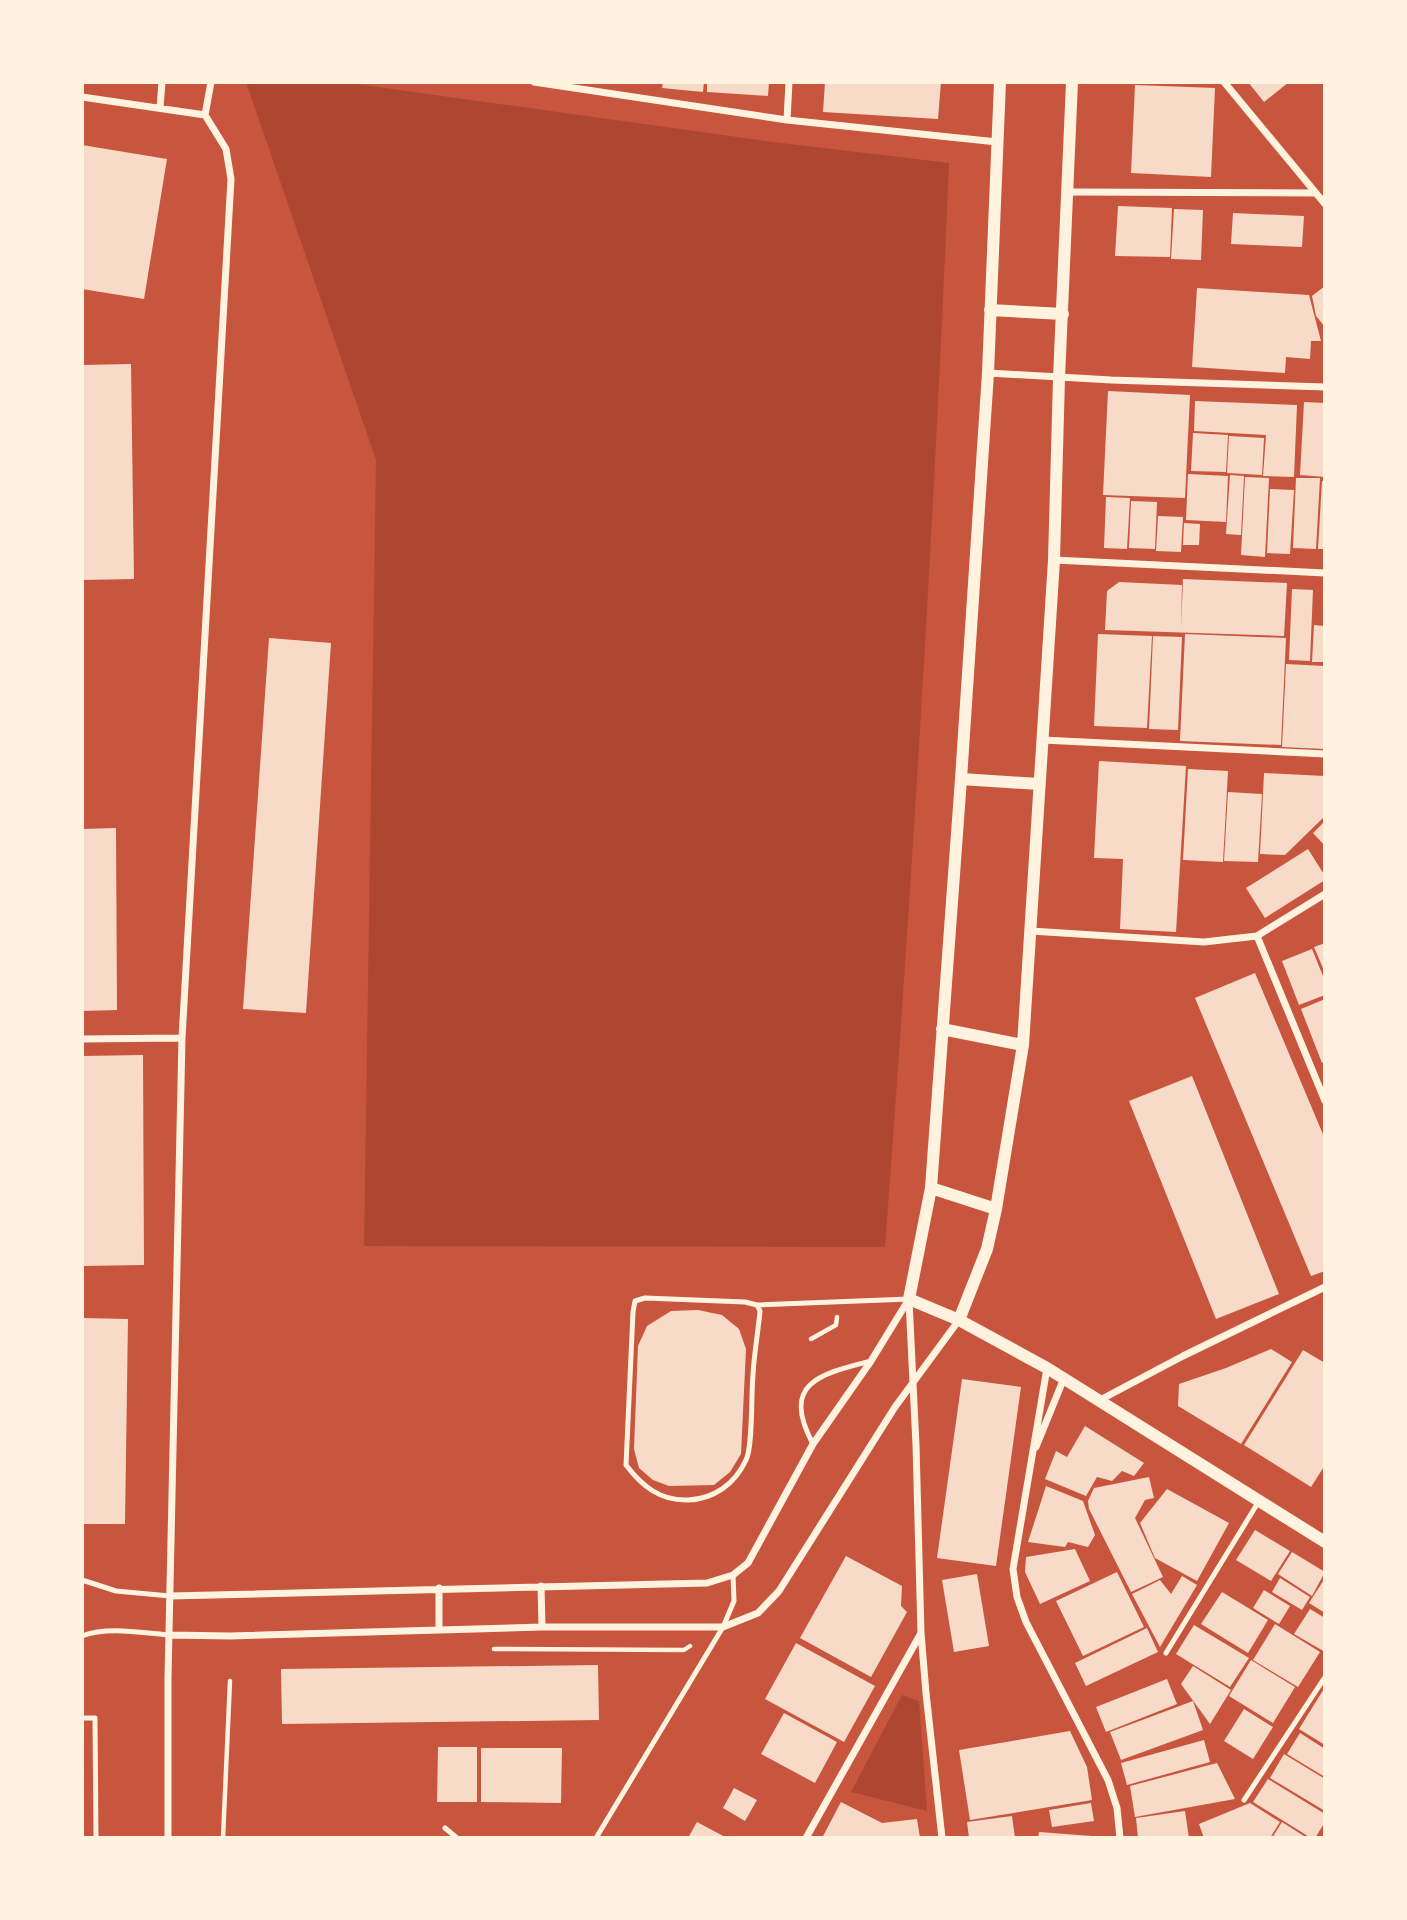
<svg xmlns="http://www.w3.org/2000/svg" width="1407" height="1920" viewBox="0 0 1407 1920" font-family="Roboto,sans-serif">
<rect width="100%" height="100%" fill="#c8553d"/>
<path fill="#ae4732" d="M246 82H342L773 142 949 163C934 525 912 886 885 1247L364 1246 376 460Z
M902 1695 919 1701 927 1811 851 1792Z"/>
<path fill="#f7dbc8" d="M663 82H704L703 92 662 88Z
M707 82H769L768 96 707 92Z
M825 82H941L938 119 823 112Z
M1248 82H1289L1264 102Z
M1135 85 1215 88 1211 177 1131 173Z
M82 145 167 159 144 299 82 289Z
M1118 206 1172 208 1170 257 1115 256Z
M1174 209 1203 210 1201 260 1171 259Z
M1233 213 1304 216 1302 247 1231 244Z
M1325 286V327L1316 316 1312 296Z
M1197 288 1309 295 1321 341H1311L1310 359 1286 357 1285 373 1192 367Z
M131 364 134 579 82 580V365Z
M1108 391 1190 395 1185 498 1103 495Z
M1195 401 1297 405 1294 477 1263 476 1266 435 1194 431Z
M1304 402 1325 403V477L1300 475Z
M1193 433 1228 435 1226 472 1191 471Z
M1229 436 1264 438 1262 475 1227 473Z
M1188 474 1228 476 1226 522 1186 520Z
M1230 475 1244 476 1241 535 1226 534Z
M1245 477 1269 478 1265 557 1241 555Z
M1296 478H1320L1316 549 1293 548Z
M1322 481H1325V549H1318Z
M1270 489 1294 490 1290 554 1267 553Z
M1106 497 1130 498 1127 549 1104 548Z
M1131 501 1157 502 1155 549 1129 548Z
M1158 516 1183 517 1181 552 1156 551Z
M1184 523 1200 524 1199 545H1183Z
M1183 579 1287 583 1284 636 1105 630 1107 591 1119 582 1182 585 1181 629Z
M1292 589 1313 590 1310 661 1289 660Z
M1314 625 1325 626V662H1312Z
M1098 634 1152 636 1147 728 1094 726Z
M1185 634 1286 638 1281 745 1180 741Z
M1153 636 1182 637 1178 730 1149 729Z
M269 638 331 643 306 1013 243 1009Z
M1286 664 1325 666V749L1282 747Z
M1099 761 1186 766 1176 932 1120 929 1123 859 1094 858Z
M1188 769 1228 771 1223 862 1183 860Z
M1264 773 1325 776V816L1285 855 1260 854Z
M1228 792 1262 794 1258 862 1224 861Z
M1325 821V846L1313 833Z
M116 828 117 1010 82 1011V829Z
M1308 849 1325 876V880L1265 918 1246 888Z
M1325 943V973L1314 947Z
M1312 949 1325 981V995L1299 1005 1282 961Z
M1255 973 1325 1139V1271L1311 1276 1195 998Z
M1325 999V1062L1322 1063 1301 1009Z
M143 1055 144 1265 82 1266V1056Z
M1192 1076 1279 1294 1216 1319 1129 1101Z
M698 1310 722 1315 739 1329 746 1349 741 1454 730 1472 714 1485 669 1486 653 1480 639 1468 634 1449 638 1346 647 1326 671 1311Z
M82 1318 128 1319 125 1524H82Z
M1271 1349 1292 1362 1241 1444 1178 1406 1179 1384 1226 1368Z
M1303 1350 1325 1363V1465L1311 1487 1244 1445Z
M962 1379 1021 1387 996 1566 937 1558Z
M1085 1426 1144 1463 1134 1476 1122 1471 1112 1481 1097 1477 1086 1496 1045 1479 1056 1451 1067 1457Z
M1149 1477 1154 1498 1145 1500 1135 1518 1163 1577 1131 1592 1089 1509 1088 1501 1094 1488Z
M1046 1486 1083 1501 1095 1535 1088 1547 1068 1542 1065 1547 1028 1542Z
M1167 1489 1229 1523 1197 1581 1155 1558 1140 1523Z
M1255 1530 1290 1551 1271 1581 1236 1560Z
M1075 1549 1090 1581 1040 1604 1025 1572 1026 1557Z
M1292 1552 1325 1572 1312 1596 1278 1574Z
M846 1556 902 1586 901 1606 907 1612 871 1677 800 1638Z
M1117 1572 1144 1627 1083 1656 1056 1601Z
M977 1574 989 1646 954 1652 942 1580Z
M1182 1576 1197 1585 1160 1647 1132 1594 1160 1580 1171 1594Z
M1280 1578 1310 1597 1302 1610 1272 1592Z
M1325 1578V1613L1309 1603Z
M1264 1590 1290 1606 1279 1624 1253 1608Z
M1222 1592 1268 1620 1248 1653 1201 1624Z
M1310 1609 1325 1618V1652L1294 1634Z
M1275 1624 1320 1652 1298 1687 1253 1660Z
M1194 1625 1249 1658 1230 1687 1176 1654Z
M1147 1628 1158 1652 1086 1686 1075 1663Z
M796 1643 875 1686 844 1742 765 1699Z
M1251 1660 1295 1687 1273 1723 1229 1696Z
M598 1665 599 1720 282 1724 281 1669Z
M1193 1666 1231 1690 1210 1724 1181 1684Z
M1167 1679 1177 1704 1106 1732 1096 1707Z
M1325 1687V1745L1299 1729Z
M1193 1701 1203 1730 1121 1760 1110 1732Z
M1244 1709 1273 1727 1253 1759 1224 1741Z
M784 1713 837 1742 815 1783 761 1754Z
M1070 1731 1087 1767 1092 1800 970 1820 959 1750Z
M1300 1733 1325 1749V1777L1287 1754Z
M1204 1740 1210 1762 1127 1785 1121 1763Z
M438 1747H477V1802H437Z
M481 1748H562L561 1803 481 1802Z
M1284 1754 1325 1779V1811L1270 1778Z
M1217 1763 1235 1799 1135 1817 1130 1786Z
M1268 1779 1325 1814V1822L1315 1838H1311L1253 1802Z
M734 1788 757 1800 745 1821 723 1808Z
M841 1802 882 1823 917 1819 920 1838H822Z
M1091 1803 1094 1821 1052 1827 1049 1810Z
M1250 1803 1280 1822 1270 1838H1204L1199 1824Z
M1185 1811 1189 1838H1138L1136 1818Z
M1012 1816 1015 1838H969L967 1822Z
M697 1822 727 1838H688Z
M1282 1822 1307 1838H1272Z
M1039 1832 1092 1836 1091 1838H1038Z"/>
<g fill="none" stroke-linecap="round" stroke-linejoin="round">
<path stroke="#fff3e0" stroke-width="4.5" d="M811 1339 836 1325 837 1317
M494 1649 684 1650 690 1646
M223 1838 230 1681"/>
<path stroke="#fff3e0" stroke-width="5" d="M757 1305 760 1311C758 1333 754 1354 753 1375 751 1393 753 1447 746 1460 735 1484 714 1499 688 1500 660 1501 642 1486 626 1465L633 1312 635 1301 645 1298 745 1302 757 1305 909 1299
M813 1444C780 1383 820 1374 871 1361
M82 1580 116 1591 170 1596
M82 1636C108 1626 142 1633 169 1635
M1166 1653 1259 1501
M82 1718H95L96 1838
M1244 1800 1325 1677
M445 1828 457 1838
M596 1838 723 1627 734 1601 733 1575"/>
<path stroke="#fff3e0" stroke-width="7" d="M534 82 787 120 997 142
M1224 82 1325 204
M82 97 205 115
M160 108 162 82
M205 115 211 82
M787 120 789 82
M1068 192 1316 193
M988 373 1111 380 1325 387
M1054 560 1325 573
M1043 740 1325 754
M1031 931 1204 942 1257 936 1325 894
M1257 936 1325 1101
M82 1039 182 1038
M909 1300 916 1445 921 1633 926 1693 942 1838
M1047 1368 1013 1569 1017 1597 1026 1622 1108 1780 1117 1808 1120 1838
M1100 1400 1183 1356 1325 1287
M1036 1447 1064 1378
M541 1586 542 1627
M439 1588V1630
M170 1596 707 1583 733 1575 748 1563 813 1444 871 1361 909 1299
M169 1635 230 1636 542 1627H723L758 1613 779 1591 895 1407 959 1320
M168 1838V1678L182 1038 231 179 226 149 205 115
M806 1838 921 1633"/>
<path stroke="#fff3e0" stroke-width="12" d="M1000 82 988 373 961 779 931 1188 909 1299 959 1320 1047 1368 1325 1542
M990 310 1063 314
M961 779 1039 784
M942 1029 1023 1045
M931 1188 996 1209
M959 1320 987 1249 996 1209 1023 1045 1054 560 1059 378 1072 82"/>
</g>
<rect width="1407" height="1920" fill="none" stroke="#fff3e0" stroke-width="168"/>
</svg>
